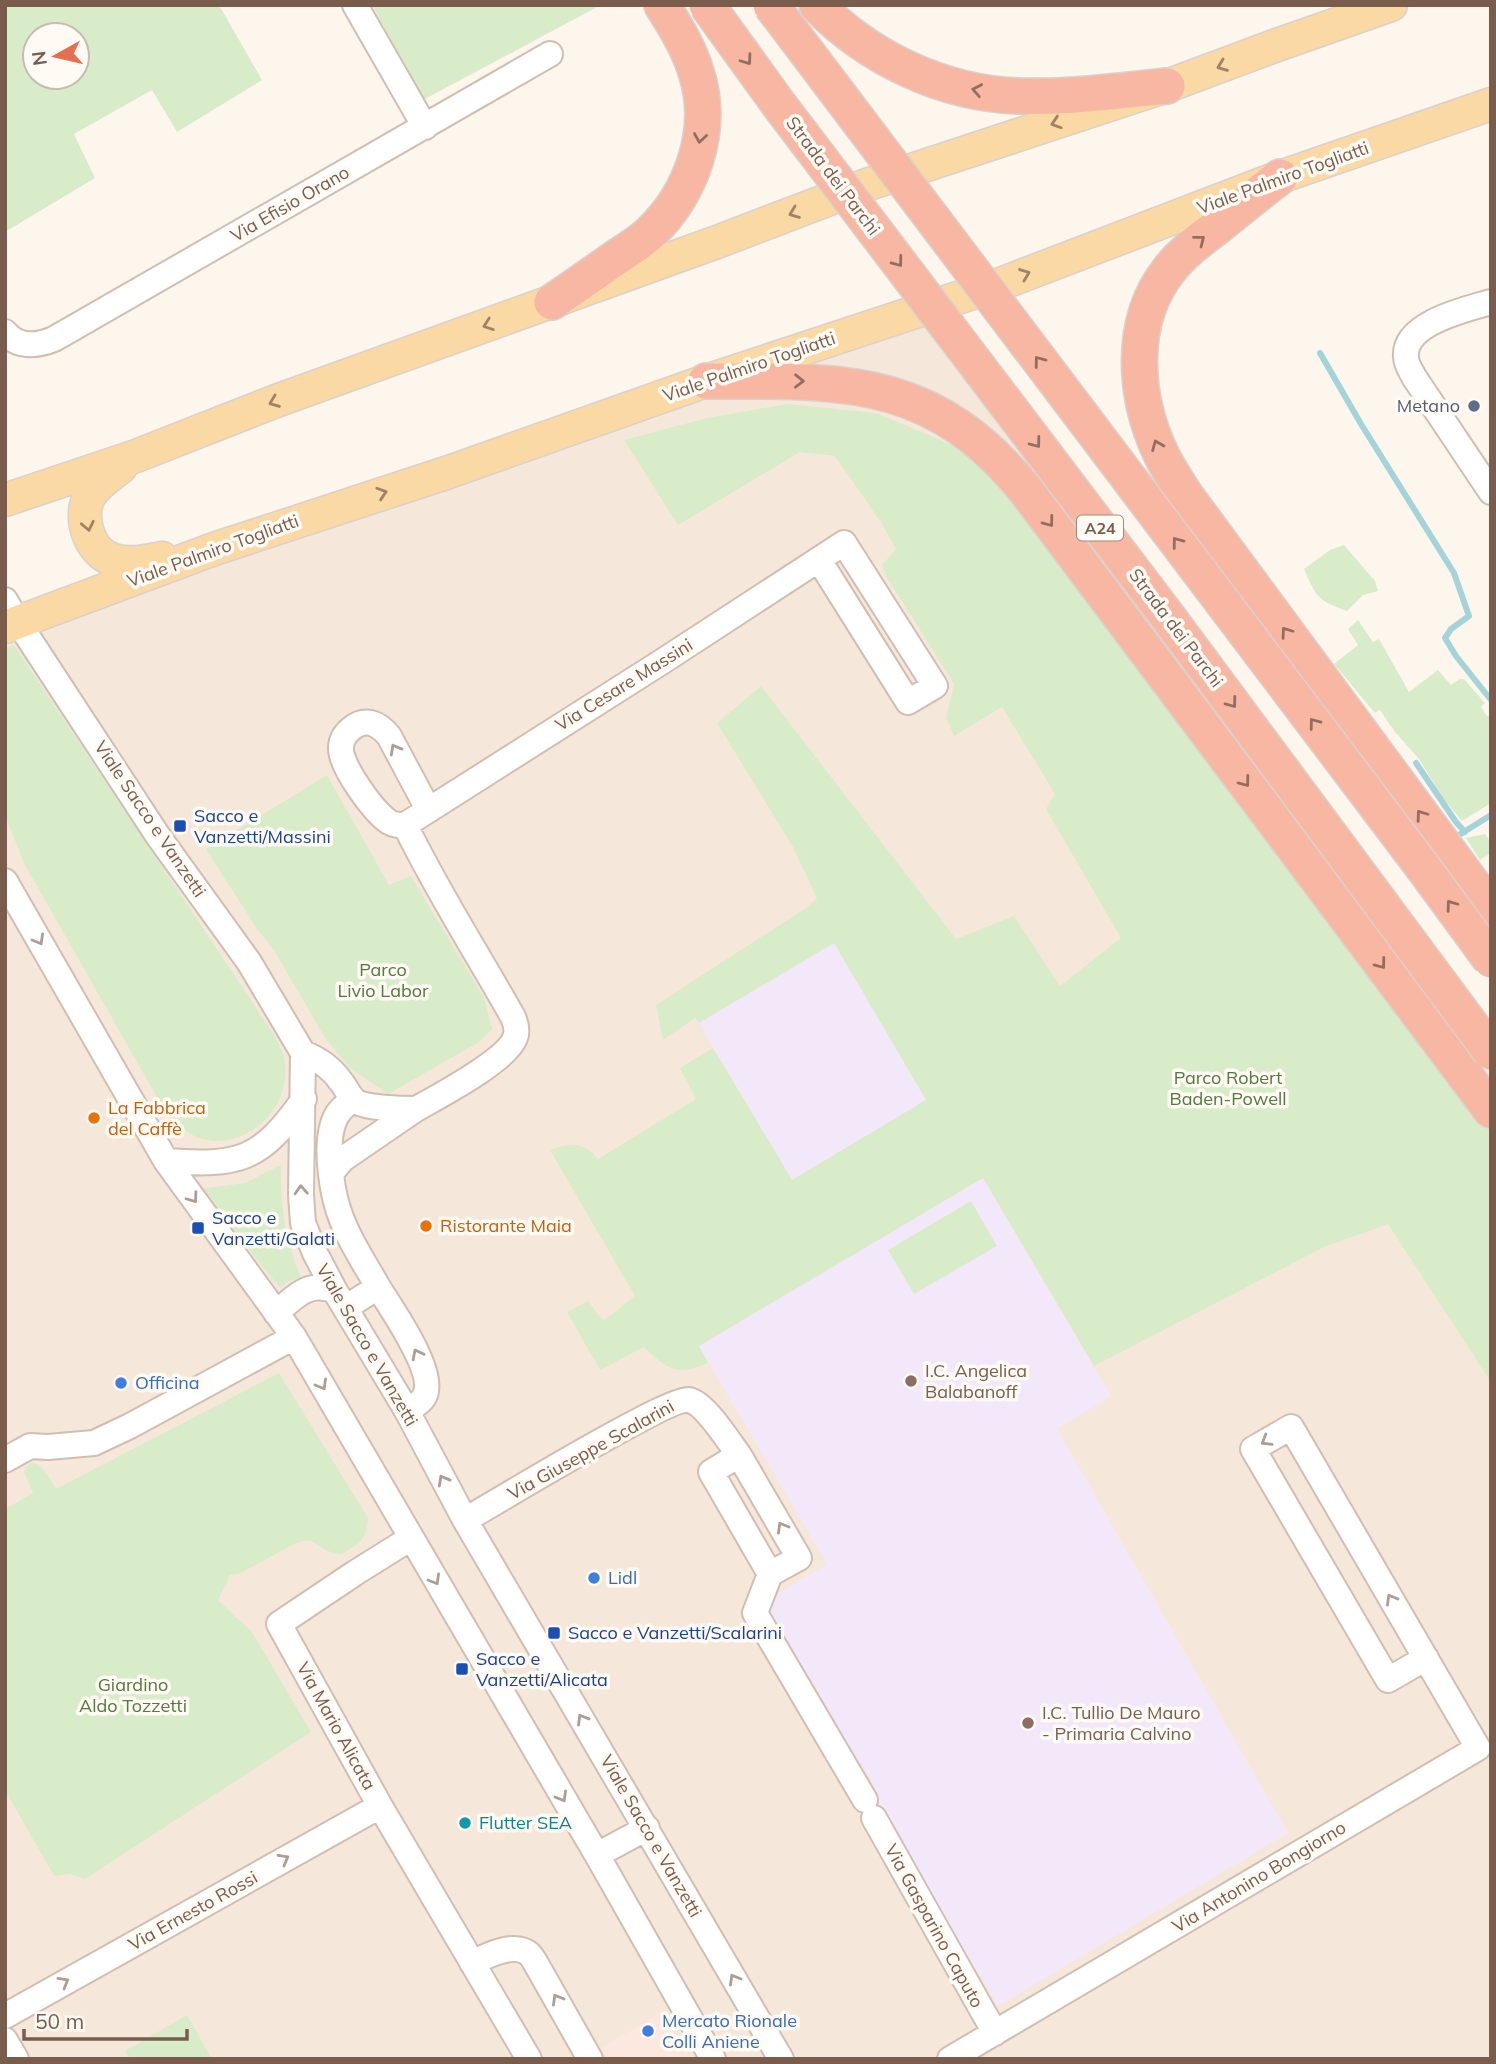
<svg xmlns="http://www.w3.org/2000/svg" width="1496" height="2064" viewBox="0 0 1496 2064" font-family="Mulish,sans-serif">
<rect width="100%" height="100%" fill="#fdf6ec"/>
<path fill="#f5e8da" d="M934 310 1491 1052V2059H5V627Z"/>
<path fill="#fde8e0" d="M657 2016 683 2059H609L603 2047Z"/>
<path fill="#f3e8fa" d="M834 942 927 1100 792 1180 699 1023Z
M983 1178 1111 1396 1057 1429 1288 1833 998 2006 765 1612 767 1600 827 1564 699 1346Z"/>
<path fill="#d8ecc9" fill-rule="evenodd" d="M5 5H219L262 80 177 132 152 90 74 134 95 178 5 232ZM35 35H77V77H35Z
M372 5H601L423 100Z
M787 404 876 413 924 433 962 450 1036 519 1423 1036 1491 1130V1382L1388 1224 1324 1247 1094 1366 983 1178 699 1346 708 1363C675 1377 668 1369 644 1347L600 1370 567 1312 588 1301 603 1321 635 1296 550 1150C570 1142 584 1142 598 1159L696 1099 680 1068 713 1048 792 1180 926 1100 834 943 699 1023 695 1018 663 1040 656 1005 809 906 817 898 793 847 717 723 761 686 956 939 1014 916 1060 986 1121 938 1046 809 1055 794 1002 707 954 736 946 718 954 684 886 576 882 565 896 549 882 524 835 456 800 452 678 525 624 440 707 418Z
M1344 545 1375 581 1378 591 1363 595 1347 611C1317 600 1317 598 1304 569L1330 550Z
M1358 620 1373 642 1379 639 1409 692 1438 670 1451 685 1460 679H1464L1485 703 1481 707 1487 716 1491 715V803L1462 821 1443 798 1419 759 1395 732 1380 710 1375 713 1334 664 1358 645 1348 629Z
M14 645 275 1036C278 1043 282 1050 284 1056 290 1087 277 1115 251 1131 235 1141 218 1144 199 1138 184 1132 173 1118 162 1106L25 865 5 816V648Z
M327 775 389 885 411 876 484 998 492 1029 479 1042 388 1094 350 1068 325 1038 274 950 257 929 206 849Z
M1485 834 1491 843V853L1480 860 1466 838Z
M281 1165C281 1209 284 1236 301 1277L287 1282 280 1288 200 1189 245 1183Z
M971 1201 997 1246 914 1294 888 1250Z
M279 1373 368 1518C367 1541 359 1543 341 1555 335 1553 329 1552 324 1549 311 1541 311 1538 296 1543L239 1574 230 1575 218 1600 252 1632 311 1732 85 1879 71 1874 54 1876 5 1790V1509L33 1493 24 1472C35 1448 49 1479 56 1489Z
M187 2015 212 2059H130L125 2051Z"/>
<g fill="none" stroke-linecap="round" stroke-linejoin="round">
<path stroke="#a5d3da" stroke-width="6" d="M1320 353 1361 424 1454 573 1469 616 1451 629 1445 638 1456 656 1491 700
M1416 763 1456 822 1465 832
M1459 835 1491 815"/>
<defs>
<path id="minor" d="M355 5 425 127
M1491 302C1467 309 1403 323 1406 357 1406 364 1411 371 1414 377L1491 492
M5 332C17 348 37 346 54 339L550 54
M5 600 18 622 158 836 249 962 303 1053 301 1195 303 1223 315 1253 335 1291 407 1411 465 1520 781 2059
M405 825C398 825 394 825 389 822 374 812 340 766 341 748 341 734 357 720 371 723 379 725 384 730 389 736L428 809
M5 881 166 1161 294 1337 597 1855 713 2059
M303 1053C319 1059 332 1068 342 1083 346 1088 350 1097 355 1101 365 1108 403 1109 416 1109L343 1159 331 1173
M353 1100C343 1106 336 1113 333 1124 325 1149 332 1196 342 1220 351 1244 366 1265 378 1287
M416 1109C439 1096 506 1061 515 1038 518 1031 516 1024 513 1017 477 953 437 891 405 825L663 661 844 543 935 686 908 702 819 560
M166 1161C240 1166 260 1161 304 1099
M345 1308 378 1287C391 1308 438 1374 424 1397 421 1403 412 1407 407 1411
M276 1313C295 1297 308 1280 335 1291
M5 1460 30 1446 48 1447 94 1443 130 1426 294 1337
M465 1520C495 1503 669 1397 689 1400 705 1403 729 1442 739 1455
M411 1538 355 1573 279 1624 380 1806 529 2059
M770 1574 711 1472 739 1455 799 1558 770 1574 755 1613 865 1800
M874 1818 995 2033
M597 1855 647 1828
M472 1963C486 1956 513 1942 528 1953 531 1955 533 1959 535 1962L590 2059
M5 2016 380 1806
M5 2040 16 2059
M950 2059 1478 1748 1291 1427 1253 1449 1388 1680 1426 1658"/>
<path id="major" d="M121 467C110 476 96 484 89 497 78 518 90 554 114 560 130 565 146 561 162 558
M5 500 136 456 276 401 717 242 869 184 1167 86 1277 45 1391 5
M5 627 214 549 446 473 706 381 1003 283 1280 177 1491 104"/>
<path id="highway" d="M817 5C869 58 942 93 1017 96 1067 98 1117 91 1167 86
M1280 177C1259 193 1238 210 1217 227 1200 240 1182 253 1169 270 1128 322 1134 397 1161 454 1168 469 1177 482 1186 496L1491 909
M552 302C573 288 594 273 614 259 626 251 639 243 649 234 692 194 715 129 696 72 689 48 675 26 662 5
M706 381C843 381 933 375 1027 492L1491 1110"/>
</defs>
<use href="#minor" stroke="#d1beb0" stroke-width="28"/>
<use href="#major" stroke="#dad1cd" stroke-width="35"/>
<use href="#highway" stroke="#dad1cd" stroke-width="38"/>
<use href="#minor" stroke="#fff" stroke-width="24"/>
<use href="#major" stroke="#fbd9a5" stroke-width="32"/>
<use href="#highway" stroke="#f7b7a3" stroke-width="35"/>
<defs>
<path id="highway-bridge" d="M707 5 777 102 1168 617 1491 1052
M771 5 1422 866 1491 960"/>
</defs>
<use href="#highway-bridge" stroke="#dad1cd" stroke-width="38" stroke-linecap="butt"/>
<use href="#highway-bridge" stroke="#f7b7a3" stroke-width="35"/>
</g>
<defs><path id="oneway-chevron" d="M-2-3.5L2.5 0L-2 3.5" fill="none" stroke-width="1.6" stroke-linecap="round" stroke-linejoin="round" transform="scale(1.75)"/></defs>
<g stroke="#936e5e">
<use href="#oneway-chevron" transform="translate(747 60) rotate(54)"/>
<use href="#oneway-chevron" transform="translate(977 90) rotate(-169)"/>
<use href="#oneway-chevron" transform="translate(700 138) rotate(99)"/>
<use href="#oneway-chevron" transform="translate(1200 240) rotate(-38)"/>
<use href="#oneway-chevron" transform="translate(898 262) rotate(53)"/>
<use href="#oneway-chevron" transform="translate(1039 361) rotate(-127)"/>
<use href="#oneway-chevron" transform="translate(799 381) rotate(1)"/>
<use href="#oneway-chevron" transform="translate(1036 443) rotate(53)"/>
<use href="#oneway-chevron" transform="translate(1157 445) rotate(-112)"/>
<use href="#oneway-chevron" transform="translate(1049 522) rotate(53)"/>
<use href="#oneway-chevron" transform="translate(1177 542) rotate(-127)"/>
<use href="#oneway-chevron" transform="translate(1286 632) rotate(-126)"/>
<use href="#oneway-chevron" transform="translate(1232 703) rotate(53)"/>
<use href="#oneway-chevron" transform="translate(1314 723) rotate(-127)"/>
<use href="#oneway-chevron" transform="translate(1245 782) rotate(53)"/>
<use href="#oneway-chevron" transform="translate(1421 815) rotate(-126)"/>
<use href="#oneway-chevron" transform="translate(1451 905) rotate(-126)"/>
<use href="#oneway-chevron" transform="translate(1381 964) rotate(53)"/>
</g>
<g stroke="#a18267">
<use href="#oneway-chevron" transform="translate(1222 66) rotate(159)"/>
<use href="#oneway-chevron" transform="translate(1056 123) rotate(162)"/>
<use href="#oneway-chevron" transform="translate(794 213) rotate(159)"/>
<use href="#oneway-chevron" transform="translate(1025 274) rotate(-21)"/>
<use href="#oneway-chevron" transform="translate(488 325) rotate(160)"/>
<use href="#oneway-chevron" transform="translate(274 402) rotate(159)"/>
<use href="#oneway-chevron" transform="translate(382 493) rotate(-18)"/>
<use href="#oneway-chevron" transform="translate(88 526) rotate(78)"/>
</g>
<g stroke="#af9d94">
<use href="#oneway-chevron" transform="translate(395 749) rotate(-119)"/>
<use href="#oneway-chevron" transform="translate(39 940) rotate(60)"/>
<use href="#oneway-chevron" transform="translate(301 1190) rotate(-93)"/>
<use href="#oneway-chevron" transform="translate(193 1198) rotate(54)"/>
<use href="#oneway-chevron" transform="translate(417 1354) rotate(-117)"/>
<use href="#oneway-chevron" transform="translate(322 1385) rotate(60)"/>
<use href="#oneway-chevron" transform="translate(1266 1441) rotate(149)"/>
<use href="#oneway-chevron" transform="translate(443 1480) rotate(-119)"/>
<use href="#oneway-chevron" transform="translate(782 1527) rotate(-120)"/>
<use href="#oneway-chevron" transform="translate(435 1580) rotate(60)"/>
<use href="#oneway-chevron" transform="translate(1391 1599) rotate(-120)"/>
<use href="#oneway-chevron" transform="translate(582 1719) rotate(-121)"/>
<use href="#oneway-chevron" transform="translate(562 1797) rotate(60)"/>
<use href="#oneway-chevron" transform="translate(284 1859) rotate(-29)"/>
<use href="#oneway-chevron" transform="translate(734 1979) rotate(-120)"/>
<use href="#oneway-chevron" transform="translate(64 1982) rotate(-30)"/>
<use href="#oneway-chevron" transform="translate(557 1999) rotate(-120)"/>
</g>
<circle fill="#5c6f8a" stroke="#fffaf3" stroke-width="2.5" cx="1474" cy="406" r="7"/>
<g fill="#1a4fb4" stroke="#fffaf3" stroke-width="2.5">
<rect x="173" y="819" width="14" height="14" rx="3.5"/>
<rect x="191" y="1221" width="14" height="14" rx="3.5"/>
<rect x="547" y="1626" width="14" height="14" rx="3.5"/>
<rect x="455" y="1662" width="14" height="14" rx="3.5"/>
</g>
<g fill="#e8710a" stroke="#fffaf3" stroke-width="2.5">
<circle cx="94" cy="1118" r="7"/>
<circle cx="426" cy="1226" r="7"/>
</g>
<g fill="#8d6e63" stroke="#fffaf3" stroke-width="2.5">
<circle cx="911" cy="1381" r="7"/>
<circle cx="1028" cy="1723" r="7"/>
</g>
<g fill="#3f7fe0" stroke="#fffaf3" stroke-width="2.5">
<circle cx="121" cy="1383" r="7"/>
<circle cx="594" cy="1578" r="7"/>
<circle cx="648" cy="2031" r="7"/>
</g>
<circle fill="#0f9aa8" stroke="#fffaf3" stroke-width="2.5" cx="465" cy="1823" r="7"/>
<g text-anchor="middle" stroke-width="7" stroke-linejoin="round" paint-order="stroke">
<rect fill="#fffaf3" stroke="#a28b7f" stroke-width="2" x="1077" y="515.5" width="46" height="25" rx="5"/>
<g font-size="16" font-weight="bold" fill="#7a5c4d">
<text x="1100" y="534">A24</text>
</g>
<g font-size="18" fill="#7a5c4d" stroke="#fffaf3">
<text transform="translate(833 176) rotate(53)" y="6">Strada dei Parchi</text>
<text transform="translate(1283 178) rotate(-20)" y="6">Viale Palmiro Togliatti</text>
<text transform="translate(290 204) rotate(-30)" y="6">Via Efisio Orano</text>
<text transform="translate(749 367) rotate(-19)" y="6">Viale Palmiro Togliatti</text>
<text transform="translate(213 551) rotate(-20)" y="6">Viale Palmiro Togliatti</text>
<text transform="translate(1176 628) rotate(53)" y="6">Strada dei Parchi</text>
<text transform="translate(624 685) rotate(-32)" y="6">Via Cesare Massini</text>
<text transform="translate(150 819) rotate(56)" y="6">Viale Sacco e Vanzetti</text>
<text transform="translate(367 1345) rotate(60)" y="6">Viale Sacco e Vanzetti</text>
<text transform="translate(591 1450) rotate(-29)" y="6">Via Giuseppe Scalarini</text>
<text transform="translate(336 1726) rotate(61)" y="6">Via Mario Alicata</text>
<text transform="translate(651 1836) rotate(60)" y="6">Viale Sacco e Vanzetti</text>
<text transform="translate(1259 1877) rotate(-31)" y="6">Via Antonino Bongiorno</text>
<text transform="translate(193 1911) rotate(-29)" y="6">Via Ernesto Rossi</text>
<text transform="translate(934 1926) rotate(61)" y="6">Via Gasparino Caputo</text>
</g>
<g font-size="18" fill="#4e5e75" stroke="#fffaf3" text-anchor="end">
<text x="1460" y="412">Metano</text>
</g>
<g font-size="18" fill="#164399" stroke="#fffaf3" text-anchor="start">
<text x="194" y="822">Sacco e<tspan x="194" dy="21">Vanzetti/Massini</tspan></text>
<text x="212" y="1224">Sacco e<tspan x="212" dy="21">Vanzetti/Galati</tspan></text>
<text x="568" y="1639">Sacco e Vanzetti/Scalarini</text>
<text x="476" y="1665">Sacco e<tspan x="476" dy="21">Vanzetti/Alicata</tspan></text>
</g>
<g font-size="18" fill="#537a41" stroke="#fffaf3">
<text x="383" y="976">Parco<tspan x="383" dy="21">Livio Labor</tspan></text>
<text x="1228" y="1084">Parco Robert<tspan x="1228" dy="21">Baden-Powell</tspan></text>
<text x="133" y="1691">Giardino<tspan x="133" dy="21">Aldo Tozzetti</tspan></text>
</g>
<g font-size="18" fill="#c56008" stroke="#fffaf3" text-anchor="start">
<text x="108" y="1114">La Fabbrica<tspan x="108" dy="21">del Caffè</tspan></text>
<text x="440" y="1232">Ristorante Maia</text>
</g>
<g font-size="18" fill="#785e54" stroke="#fffaf3" text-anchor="start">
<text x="925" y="1377">I.C. Angelica<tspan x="925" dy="21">Balabanoff</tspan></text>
<text x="1042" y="1719">I.C. Tullio De Mauro<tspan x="1042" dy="21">- Primaria Calvino</tspan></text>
</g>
<g font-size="18" fill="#366cbe" stroke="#fffaf3" text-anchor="start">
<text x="135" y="1389">Officina</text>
<text x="608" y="1584">Lidl</text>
<text x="662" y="2027">Mercato Rionale<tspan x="662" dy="21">Colli Aniene</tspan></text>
</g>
<g font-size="18" fill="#0d838f" stroke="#fffaf3" text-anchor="start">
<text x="479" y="1829">Flutter SEA</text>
</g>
</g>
<rect width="1496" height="2064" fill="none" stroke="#7a5c4d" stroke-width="14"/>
<g transform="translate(56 56) rotate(262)"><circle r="33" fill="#fffaf3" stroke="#cabbb1" stroke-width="2"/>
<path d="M0-5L12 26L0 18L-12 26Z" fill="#e76f51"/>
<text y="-10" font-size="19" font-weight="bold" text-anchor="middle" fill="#7a5c4d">N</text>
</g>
<path d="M24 2029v10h163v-10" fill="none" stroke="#7a5c4d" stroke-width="3.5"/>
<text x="35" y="2029" font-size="21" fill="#7a5c4d" stroke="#fffaf3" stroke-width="5" paint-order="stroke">50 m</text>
</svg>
